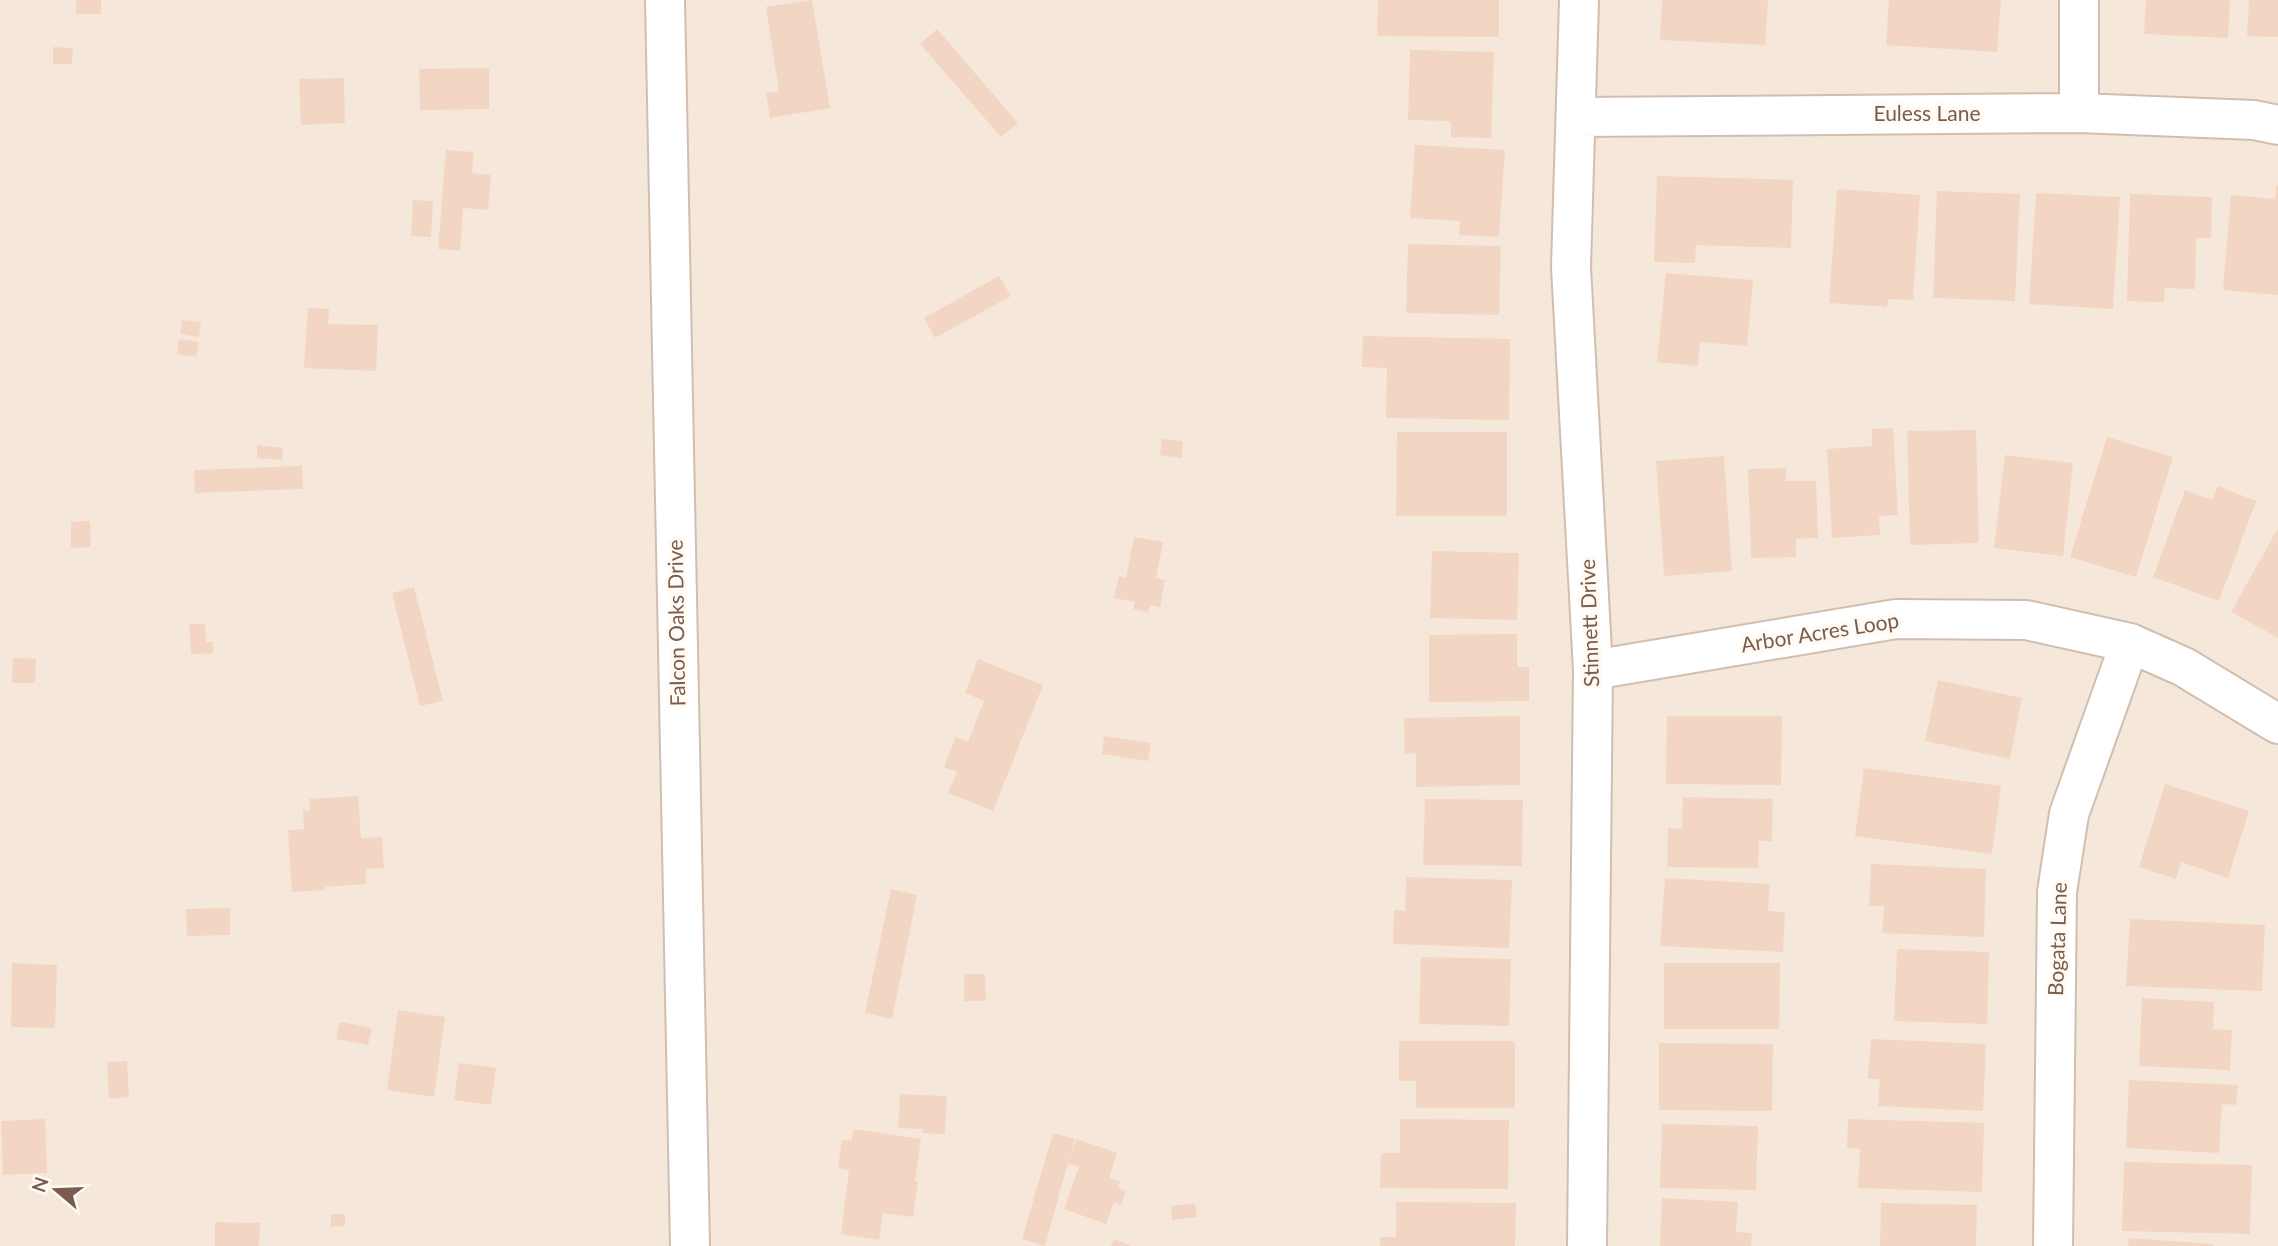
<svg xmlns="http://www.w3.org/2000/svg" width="2278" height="1246" viewBox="0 0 2278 1246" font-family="Lato,sans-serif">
<rect width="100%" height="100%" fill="#fdf6ec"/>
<path fill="#f5e8da" d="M0 0H2278V1246H0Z"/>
<path fill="#f3d5c3" d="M76 0H101V14H76Z
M812 0 830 108 770 118 766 93 779 91 766 7Z
M1378 0H1499V37L1377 36Z
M1662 0H1768L1765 45 1660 40Z
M1889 0H2001L1997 52 1886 45Z
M2146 0H2230L2228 38 2144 34Z
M2249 0H2278V37L2247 36Z
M937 29 1018 123 1001 137 920 44Z
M53 47 73 48 72 64H53Z
M1410 50 1494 52 1491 138 1451 137V121L1408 120Z
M489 68V109L420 110 419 69Z
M344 78 345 123 301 125 299 79Z
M1415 145 1505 150 1499 237 1459 235 1460 221 1410 218Z
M446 150 474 152 472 173 491 175 488 210 463 208 460 251 438 249Z
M1657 176 1793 180 1791 248 1696 245 1695 263 1654 262Z
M2276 185 2278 186V295L2223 290 2231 195 2275 199Z
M1837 189 1920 195 1913 300 1888 299 1887 307 1829 303Z
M1937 191 2020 194 2015 301 1933 298Z
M2036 193 2120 197 2113 309 2029 304Z
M2130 194 2212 197 2211 238H2196L2195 289 2165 288 2164 302 2127 301Z
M413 200 433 201 431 237 411 236Z
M1408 244 1501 246 1499 315 1406 313Z
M1666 273 1753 280 1747 346 1700 342 1698 366 1657 362Z
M999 276 1011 296 935 338 924 318Z
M308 308 329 309 328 324 378 325 376 371 304 368Z
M182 320 201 322 199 337 180 334Z
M1363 336 1510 339 1509 420 1386 418 1387 368 1362 367Z
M179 339 199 342 196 357 177 354Z
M1893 428 1898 515 1879 516 1880 535 1832 538 1827 449 1872 446V429Z
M1976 430 1979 543 1910 545 1907 431Z
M1397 432H1507V516H1396Z
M2107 437 2173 457 2136 577 2070 557Z
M1162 439 1183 441 1182 458 1160 455Z
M257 445 283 448 282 460 257 458Z
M2005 455 2073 463 2063 556 1994 548Z
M1724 456 1732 571 1664 576 1656 461Z
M302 466 303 489 195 493 194 470Z
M1786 468V481H1816L1818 538 1796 539V557L1751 558 1748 469Z
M2218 486 2256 501 2219 601 2153 577 2185 490 2212 500Z
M90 521 91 547 71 548V522Z
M2278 528V638L2231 612Z
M1134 537 1163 542 1156 578 1165 580 1160 607 1150 605 1148 612 1133 609 1135 602 1114 598 1119 576 1126 578Z
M1432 551 1519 553 1517 620 1430 618Z
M414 587 443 701 420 706 392 593Z
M189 624H205L206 642H213V653L191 654Z
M1517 634V667H1529V701L1429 702V635Z
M13 658 36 659 35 683H12Z
M978 659 1043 685 993 811 948 793 957 772 944 767 956 737 968 742 984 701 965 693Z
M1938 680 2022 698 2010 759 1925 741Z
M1520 716V785L1416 787V753L1405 754 1404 718Z
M1667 716H1782L1781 785 1666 784Z
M1104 736 1151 743 1148 761 1102 754Z
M1864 768 2001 786 1992 854 1855 836Z
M2165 784 2249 811 2228 878 2181 862 2176 879 2139 867Z
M358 796 361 838 382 837 384 868 365 869 366 884 325 887V890L292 892 288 830 304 829 303 811 310 810 309 799Z
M1683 797 1773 799 1772 841H1759L1758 868 1667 867 1668 828 1682 829Z
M1425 799 1523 800 1522 866 1423 865Z
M1871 864 1986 869 1984 937 1882 933 1884 906H1869Z
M1406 877 1512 880 1509 948 1393 944 1394 910 1405 911Z
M1665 878 1770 884 1768 911 1785 912 1783 952 1660 946Z
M891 889 917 895 892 1019 865 1013Z
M230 908V935L187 936 186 909Z
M2130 919 2265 925 2262 991 2126 986Z
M1897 949 1989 952 1987 1024 1894 1021Z
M1421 957 1511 959 1509 1026 1419 1024Z
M12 963 57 965 55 1028 11 1027Z
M1664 963H1780L1779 1029H1664Z
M964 974H985L986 1001H964Z
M2142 998 2214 1002 2213 1029 2232 1030 2230 1070 2139 1066Z
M398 1010 445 1017 434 1097 387 1090Z
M340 1022 372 1028 368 1045 336 1039Z
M1871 1039 1986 1044 1983 1111 1878 1106 1880 1079H1868Z
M1399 1041H1515V1108H1416V1081H1399Z
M1659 1043 1773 1044 1772 1111 1659 1110Z
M127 1061 129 1097 109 1099 107 1062Z
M459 1063 496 1068 491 1105 454 1100Z
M2129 1080 2238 1085 2236 1105 2222 1104 2219 1153 2126 1148Z
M900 1094 947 1096 945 1134 922 1133V1129L898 1128Z
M45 1119 47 1173 3 1175 1 1121Z
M1400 1119 1509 1120 1508 1189 1380 1188 1381 1153H1400Z
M1848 1119 1984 1123 1982 1192 1858 1188 1860 1149 1847 1148Z
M1662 1124 1758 1126 1756 1190 1660 1188Z
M854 1129 921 1139 915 1181 918 1182 913 1217 883 1213 879 1240 841 1234 849 1170 838 1168 842 1140 851 1141Z
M1053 1133 1075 1139 1069 1159 1077 1139 1117 1153 1109 1178 1120 1182 1118 1188 1126 1191 1121 1205 1114 1202 1106 1224 1064 1209 1079 1167 1068 1163 1045 1246 1022 1239Z
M2124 1162 2252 1165 2250 1234 2122 1231Z
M1662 1198 1738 1202 1736 1232 1752 1233 1751 1246H1660Z
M1396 1202 1516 1203 1515 1246H1380V1237H1396Z
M1195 1203 1197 1217 1172 1220 1171 1206Z
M1881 1203 1977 1205 1976 1246H1880Z
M331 1214H345V1226L331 1227Z
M215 1222 260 1223 259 1246H215Z
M2129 1238 2213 1244V1246H2128Z
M1114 1239 1132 1246H1111Z"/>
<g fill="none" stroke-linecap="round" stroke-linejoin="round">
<defs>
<path id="street" d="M665 0 690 1246
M1579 0 1571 267 1593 670 1587 1246
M2079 113V0
M1576 117 2079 113 2254 120 2278 125
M1593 670 1896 619 2026 620 2130 643 2184 667 2278 724
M2053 1246 2057 892 2069 814 2130 643"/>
</defs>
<use href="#street" stroke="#d1beb0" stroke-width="42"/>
<use href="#street" stroke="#fff" stroke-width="38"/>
</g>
<g text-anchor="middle" stroke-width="7" stroke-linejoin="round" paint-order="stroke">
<g font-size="21" fill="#7a5c4d" stroke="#fffaf3">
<text x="1927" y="121">Euless Lane</text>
<text transform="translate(677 623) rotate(-91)" y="7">Falcon Oaks Drive</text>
<text transform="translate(1590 623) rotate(-92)" y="7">Stinnett Drive</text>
<text transform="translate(1820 633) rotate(-9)" y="7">Arbor Acres Loop</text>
<text transform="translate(2058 939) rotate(-88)" y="7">Bogata Lane</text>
</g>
</g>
<g transform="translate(56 1190) rotate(289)" stroke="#fffaf3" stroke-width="5" paint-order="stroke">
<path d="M0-5L12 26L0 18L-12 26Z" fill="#7a5c4d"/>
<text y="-10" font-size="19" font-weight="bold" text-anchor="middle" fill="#7a5c4d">N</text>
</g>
</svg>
